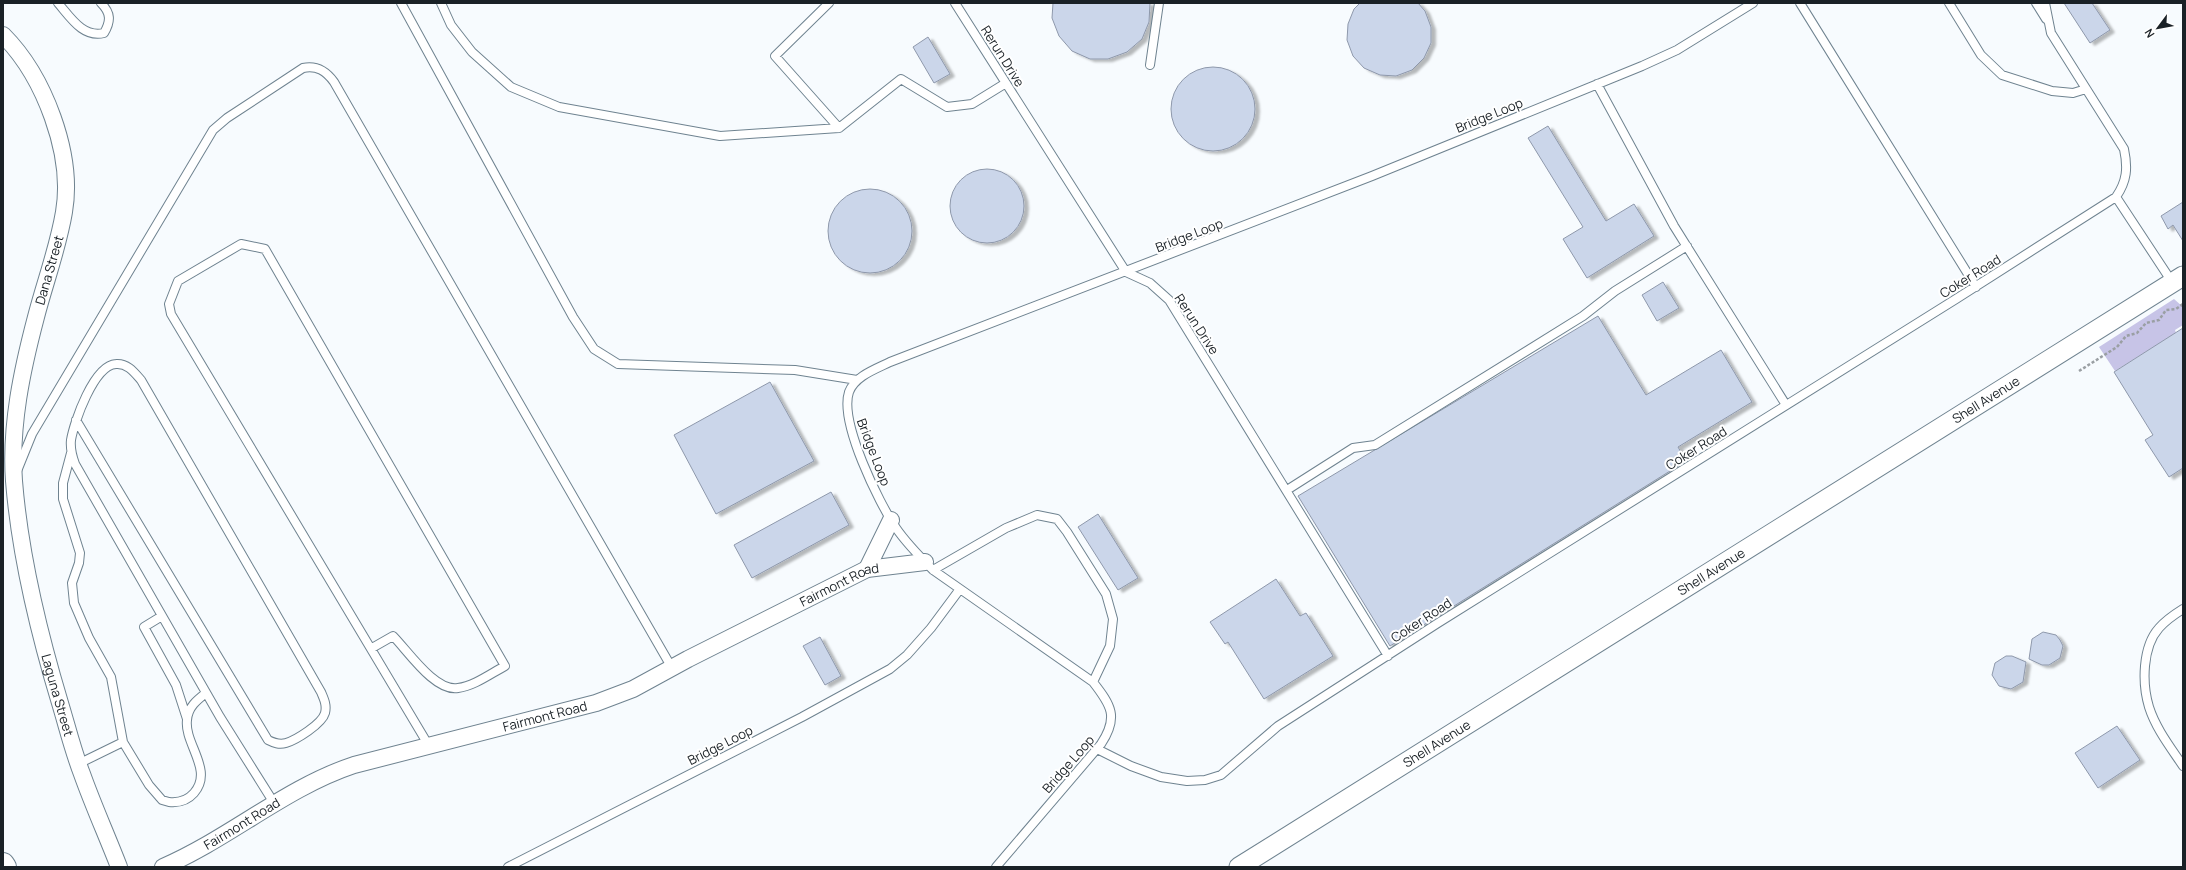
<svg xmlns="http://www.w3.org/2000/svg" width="2186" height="870" viewBox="0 0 2186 870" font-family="Manrope,sans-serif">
<defs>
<filter id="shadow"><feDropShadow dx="4.5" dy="2.5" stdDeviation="1" flood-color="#0004"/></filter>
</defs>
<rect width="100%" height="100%" fill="#f7fbfe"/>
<path fill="#c7c4e7" d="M2174 299 2183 307V325L2175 330 2176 333 2115 371 2099 347Z"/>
<path fill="#cbd6ea" stroke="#8e98ab" filter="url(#shadow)" d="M1053 3H1150L1149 22 1142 39 1127 52 1108 59H1090L1072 51 1059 36 1052 18Z
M1360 3H1418L1425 11 1431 27V43L1424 58 1412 70 1396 76 1380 75 1364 68 1353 56 1347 40 1348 24 1354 9Z
M2064 3H2092L2110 30 2090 43Z
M928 37 950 74 934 83 913 47Z
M1171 109a42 42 0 1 1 84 0a42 42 0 1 1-84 0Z
M1548 126 1606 221 1634 204 1654 236 1587 278 1563 239 1583 227 1528 138Z
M950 206a37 37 0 1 1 74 0a37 37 0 1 1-74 0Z
M828 231a42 42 0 1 1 84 0a42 42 0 1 1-84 0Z
M2183 202V241L2173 225 2168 229 2161 216Z
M1663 282 1679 308 1657 321 1642 295Z
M1598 316 1646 395 1721 350 1752 402 1678 447 1686 461 1390 646 1298 496Z
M2183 328V468L2169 477 2145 440 2153 435 2114 372Z
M770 382 814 461 716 514 674 435Z
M831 492 849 525 752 578 734 545Z
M1098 514 1138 578 1118 590 1078 527Z
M1276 579 1300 616 1306 613 1333 656 1264 699 1228 642 1225 644 1210 622Z
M2043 632 2056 635 2060 640 2063 646 2060 658 2049 665H2042L2029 659 2032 639Z
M820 637 841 676 825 685 803 646Z
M2006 656H2012L2026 662 2023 682 2011 689 1999 686 1992 675 1995 663Z
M2117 726 2140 760 2098 788 2075 753Z"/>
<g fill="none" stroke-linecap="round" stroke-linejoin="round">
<defs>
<path id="service" d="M58 3C71 18 83 38 104 33 111 21 111 13 101 3
M401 3 573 317 594 349 618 364 795 370 857 380
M441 3 451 25 472 52 511 87 559 107 720 136 839 128
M829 3 775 56 839 128 901 79 947 107 972 104 1006 83
M955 3 1126 272 1150 283 1169 300 1388 656
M1800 3 1976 287
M1949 3 1981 55 2002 75 2052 91 2073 93 2086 89
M2036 3 2046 19
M1150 65 1159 3
M1597 84 1674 226 1786 405
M2116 197 2172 282
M76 420 268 740C274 743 279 745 286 743 296 740 322 724 325 713 327 705 324 699 321 692L141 380C134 372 127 363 116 364 94 365 74 422 71 440 70 449 72 456 75 464L220 717 274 803
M71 453 63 483V499L80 553 79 563 72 583 74 603 89 638 111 677 123 742
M17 471 32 434 213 130 227 118 303 68C317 65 326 71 334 82L672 668
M1287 490 1353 448 1375 445 1583 316 1615 291 1687 246
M933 570 1006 528 1037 515 1057 519 1067 532 1106 594 1113 619 1110 646 1093 682
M2183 609C2175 614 2166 620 2159 628 2142 647 2142 684 2149 707 2156 729 2171 748 2183 766
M162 616 144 627 176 685 187 719
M372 648 393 636C408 651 435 692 458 688 474 686 490 674 505 666L265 249 241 244 178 281 169 304 171 314 429 746
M1097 749 1131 766 1161 777 1187 781 1205 780 1221 775 1278 726 1438 623 1956 299 2116 197C2127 181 2128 168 2124 149L2051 33 2045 3
M78 764 123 742 149 785 162 800 169 802C179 803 187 801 194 793 214 770 184 744 187 720 188 707 197 700 206 693
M508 867 802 717 890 669 907 655 931 628 960 589
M996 867 1101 744C1119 717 1111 705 1093 682L933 570C920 557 907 544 896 528 879 503 839 422 849 392 855 376 876 369 890 362L1372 176 1642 66 1677 50 1753 3"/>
<g id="minor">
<path id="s1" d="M3 35C44 76 74 154 64 212 58 248 45 282 36 317 22 370 10 426 14 481 20 556 38 630 60 703 67 726 73 751 82 774 93 805 107 836 119 867"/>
<path d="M867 569 891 520"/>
<path id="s2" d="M163 867C230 838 285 788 354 765L596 703 633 689 688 659 867 569 925 562"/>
</g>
<g id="tertiary">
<path id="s3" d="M1239 867 2183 276"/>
</g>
<path id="secondary" d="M3 864 5 867"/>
</defs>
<use href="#service" stroke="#6f8390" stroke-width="10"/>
<use href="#minor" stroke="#6f8390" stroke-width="18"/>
<use href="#tertiary" stroke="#6f8390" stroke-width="21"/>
<use href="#secondary" stroke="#6f8390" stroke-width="24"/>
<path stroke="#9a9fa3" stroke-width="2.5" stroke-dasharray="3 2" stroke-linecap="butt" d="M2079 371 2117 347 2126 336 2137 333 2146 323 2159 320 2166 310 2176 309 2183 304"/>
<use href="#service" stroke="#fff" stroke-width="8"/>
<use href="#minor" stroke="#fff" stroke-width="16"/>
<use href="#tertiary" stroke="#fff" stroke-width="19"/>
<use href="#secondary" stroke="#fff" stroke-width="22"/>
</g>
<g text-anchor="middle" stroke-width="4" stroke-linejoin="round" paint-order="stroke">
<g font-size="13" fill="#1a2126" stroke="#fff">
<text transform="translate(1003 56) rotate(58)" y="5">Rerun Drive</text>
<text transform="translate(1489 115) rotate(-22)" y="5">Bridge Loop</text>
<text transform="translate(1189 235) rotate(-21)" y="5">Bridge Loop</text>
<text transform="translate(49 270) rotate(-74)" y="5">Dana Street</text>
<text transform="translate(1970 276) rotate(-32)" y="5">Coker Road</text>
<text transform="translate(1197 324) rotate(57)" y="5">Rerun Drive</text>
<text dy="5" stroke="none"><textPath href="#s3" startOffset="881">Shell Avenue</textPath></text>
<text transform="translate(1696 448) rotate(-32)" y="5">Coker Road</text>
<text transform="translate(874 452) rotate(69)" y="5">Bridge Loop</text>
<text dy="5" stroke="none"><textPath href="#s3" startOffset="557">Shell Avenue</textPath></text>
<text dy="5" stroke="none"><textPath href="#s2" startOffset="738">Fairmont Road</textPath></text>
<text transform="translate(1421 620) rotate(-33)" y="5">Coker Road</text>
<text dy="5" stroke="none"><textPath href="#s1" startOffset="687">Laguna Street</textPath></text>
<text dy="5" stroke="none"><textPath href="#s2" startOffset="414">Fairmont Road</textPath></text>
<text dy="5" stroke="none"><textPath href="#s3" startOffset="233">Shell Avenue</textPath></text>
<text transform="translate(720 745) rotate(-27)" y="5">Bridge Loop</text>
<text transform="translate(1068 764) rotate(-49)" y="5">Bridge Loop</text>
<text dy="5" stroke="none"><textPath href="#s2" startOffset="90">Fairmont Road</textPath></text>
</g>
</g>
<rect width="2186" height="870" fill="none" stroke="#1a2126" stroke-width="8"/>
<g transform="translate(2158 28) rotate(238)" stroke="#ffffff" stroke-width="3" paint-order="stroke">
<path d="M0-3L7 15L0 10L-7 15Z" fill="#1a2126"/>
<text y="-6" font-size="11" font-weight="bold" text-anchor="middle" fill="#1a2126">N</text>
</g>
</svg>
